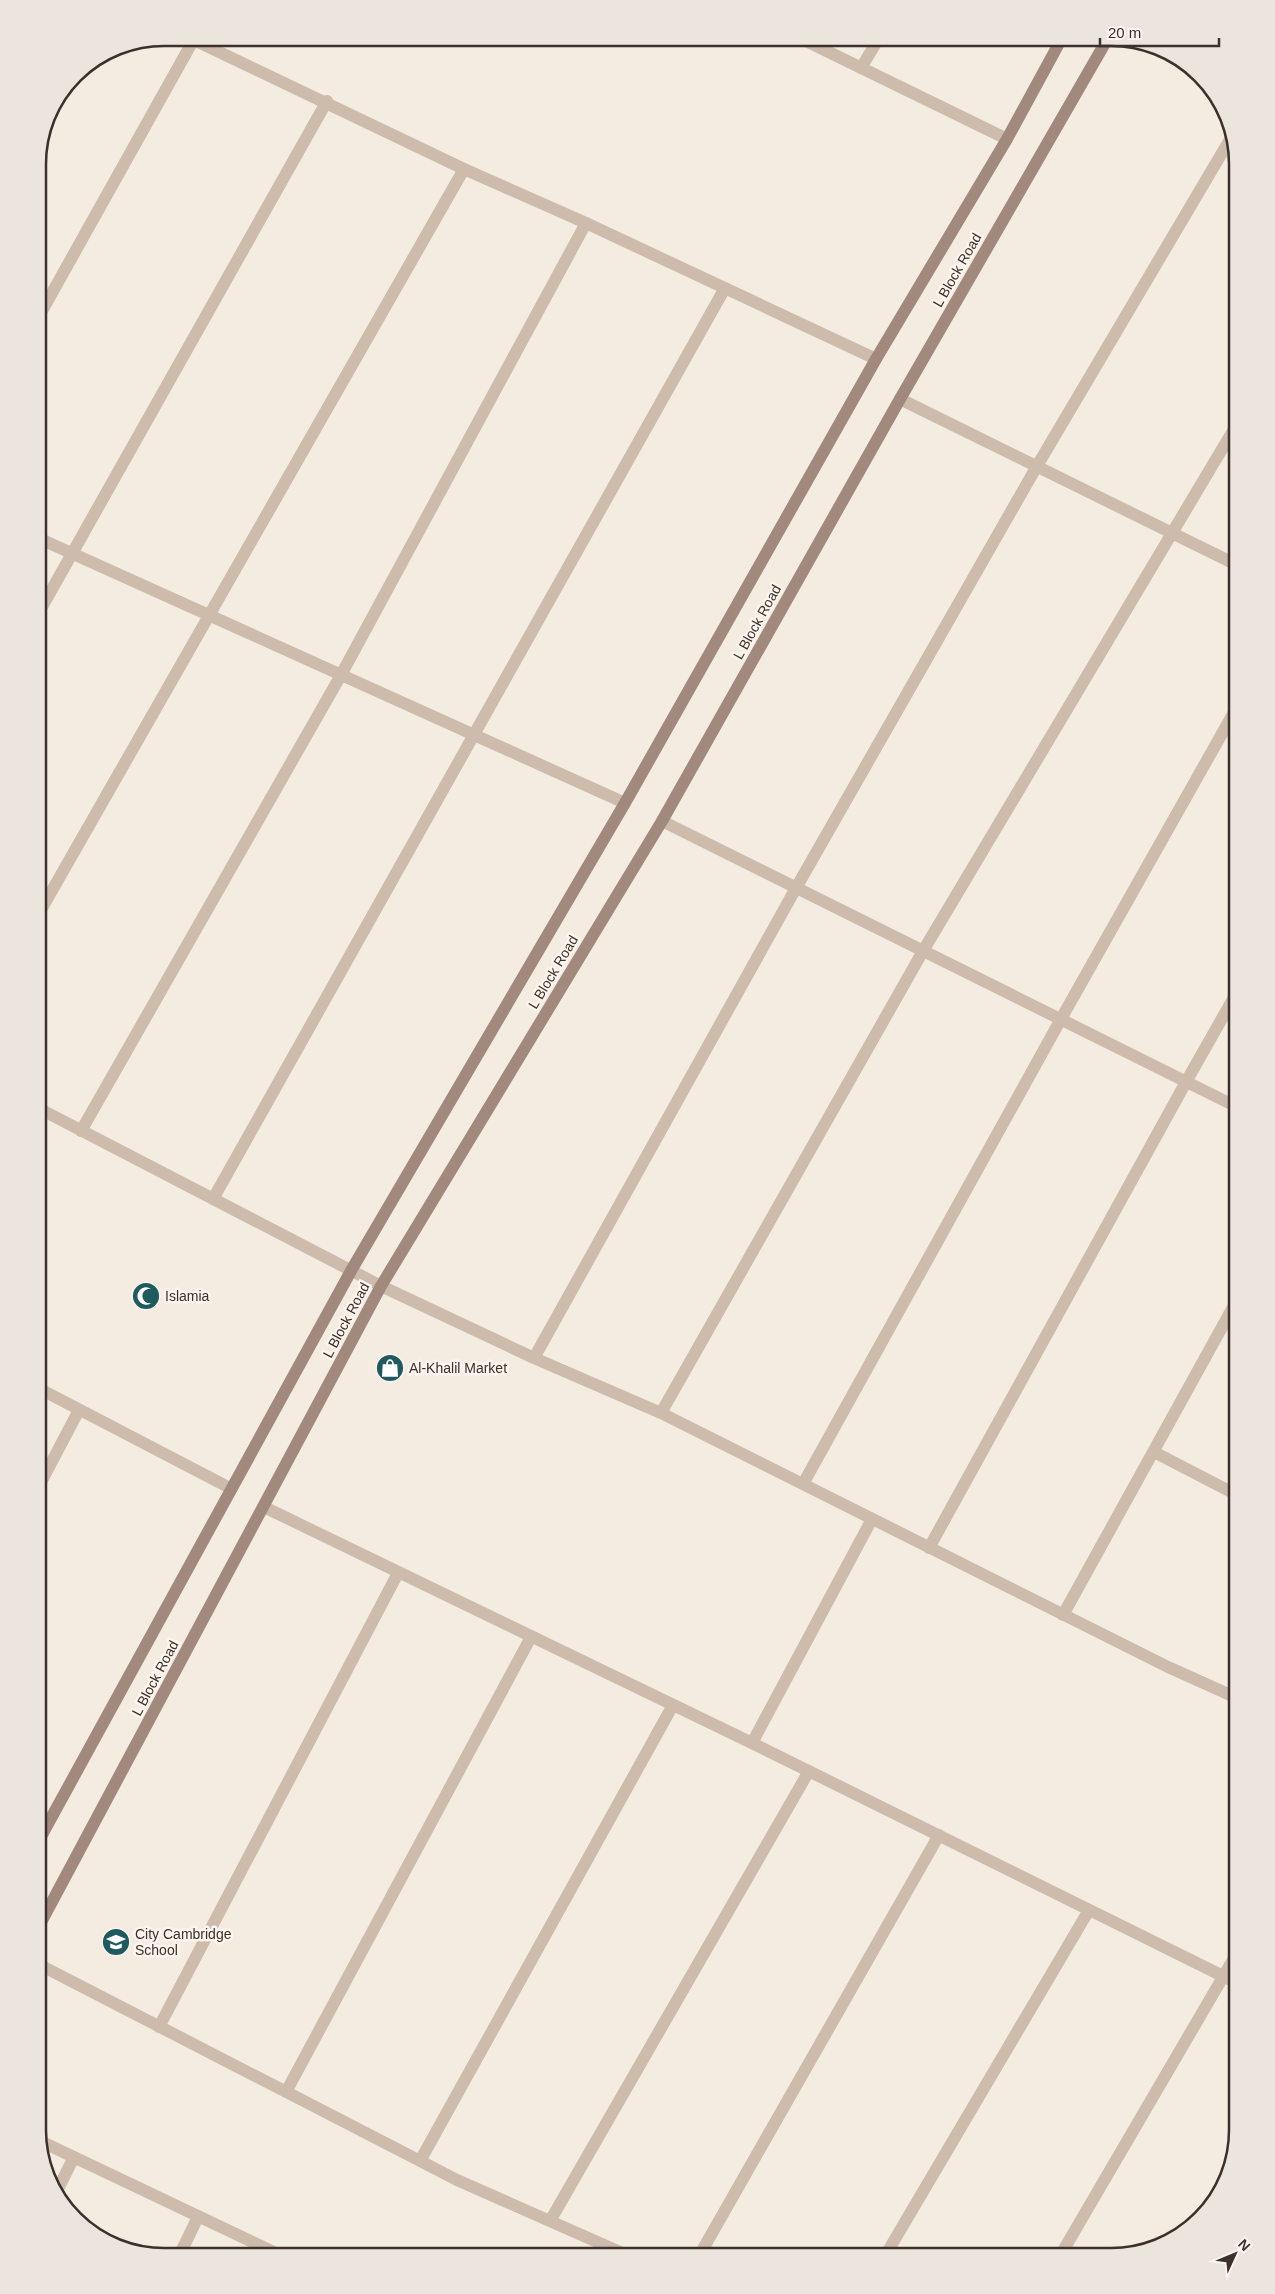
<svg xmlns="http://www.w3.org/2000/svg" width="1275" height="2294" viewBox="0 0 1275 2294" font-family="Helvetica,sans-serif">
<rect width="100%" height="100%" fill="#f4ebe1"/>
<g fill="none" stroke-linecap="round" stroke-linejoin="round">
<path stroke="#cdbbac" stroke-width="12" d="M800 38 1007 139
M861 68 879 38
M38 318 194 39
M900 399 1237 565
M38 538 625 803
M38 614 327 101
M662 821 1237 1107
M38 915 464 169
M81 1131 341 675 586 223
M213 1199 725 288
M381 1286 534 1358 661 1413 1168 1667 1237 1698
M534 1358 796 888 1037 466 1232 136
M38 1388 230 1488
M661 1413 923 951 1237 424
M1154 1452 1237 1495
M803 1484 1061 1019 1237 707
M38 1488 79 1410
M264 1507 752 1743 1237 1983
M929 1548 1186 1082 1237 992
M1063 1615 1237 1300
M752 1743 872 1519
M38 1964 457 2180 629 2256
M159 2027 398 1573
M286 2092 531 1637
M40 2141 282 2256
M420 2161 673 1705
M57 2191 74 2157
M550 2221 809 1771
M179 2256 198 2217
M699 2256 939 1835
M885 2256 1089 1910
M1060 2256 1237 1953"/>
<path stroke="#cdbbac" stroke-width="12" d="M190 38 464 169 586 223 876 359
M38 1108 381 1286"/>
<path stroke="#a18a7d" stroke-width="12" d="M38 1842 352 1269 625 803 876 359 1007 139 1062 38
M38 1928 381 1286 662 821 900 399 1108 38"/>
</g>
<defs>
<symbol id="mosque-disc" viewBox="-11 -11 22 22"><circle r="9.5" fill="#1f5a5e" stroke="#fbf5ee"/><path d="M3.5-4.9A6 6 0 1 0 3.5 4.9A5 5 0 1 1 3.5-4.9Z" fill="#fff"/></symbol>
<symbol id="shop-disc" viewBox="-11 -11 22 22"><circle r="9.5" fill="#1f5a5e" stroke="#fbf5ee"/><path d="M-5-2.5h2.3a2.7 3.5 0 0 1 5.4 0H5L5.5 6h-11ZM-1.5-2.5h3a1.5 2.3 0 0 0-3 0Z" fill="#fff"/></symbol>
<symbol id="school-disc" viewBox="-11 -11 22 22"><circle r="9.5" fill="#1f5a5e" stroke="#fbf5ee"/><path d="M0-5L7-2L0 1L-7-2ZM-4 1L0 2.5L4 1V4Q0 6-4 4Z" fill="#fff"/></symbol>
</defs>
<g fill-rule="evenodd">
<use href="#mosque-disc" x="130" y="1280" width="32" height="32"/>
<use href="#shop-disc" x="374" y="1352" width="32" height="32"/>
<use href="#school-disc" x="100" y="1926" width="32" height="32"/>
</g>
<g text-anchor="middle" stroke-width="5" stroke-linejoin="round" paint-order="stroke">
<g font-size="14" fill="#3b302b" stroke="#fbf5ee">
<text transform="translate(957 270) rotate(-60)" y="5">L Block Road</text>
<text transform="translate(757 622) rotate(-61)" y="5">L Block Road</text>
<text transform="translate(553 972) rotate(-59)" y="5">L Block Road</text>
<text transform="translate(346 1320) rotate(-62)" y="5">L Block Road</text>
<text transform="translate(155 1678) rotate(-62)" y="5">L Block Road</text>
</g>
<g font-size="14" fill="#3b302b" stroke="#fbf5ee" text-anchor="start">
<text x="165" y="1301">Islamia</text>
<text x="409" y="1373">Al-Khalil Market</text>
<text x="135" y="1939">City Cambridge<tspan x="135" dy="16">School</tspan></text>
</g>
</g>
<path d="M0 0H1275V2294H0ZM164 46H1111A118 118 0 0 1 1229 164V2130A118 118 0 0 1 1111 2248H164A118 118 0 0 1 46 2130V164A118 118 0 0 1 164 46Z" fill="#ece5de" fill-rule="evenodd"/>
<path fill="none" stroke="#3b302b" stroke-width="2.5" d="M164 46H1111A118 118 0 0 1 1229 164V2130A118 118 0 0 1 1111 2248H164A118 118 0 0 1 46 2130V164A118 118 0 0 1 164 46Z"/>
<g transform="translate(1235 2254) rotate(46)" stroke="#fbf5ee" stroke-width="4" paint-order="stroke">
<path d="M0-4L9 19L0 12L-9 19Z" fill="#3b302b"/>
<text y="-8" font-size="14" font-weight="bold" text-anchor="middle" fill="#3b302b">N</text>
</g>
<path d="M1100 38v8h119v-8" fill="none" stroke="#3b302b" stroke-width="2.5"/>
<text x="1108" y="38" font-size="15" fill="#3b302b" stroke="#fbf5ee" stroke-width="4" paint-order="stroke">20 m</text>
</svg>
